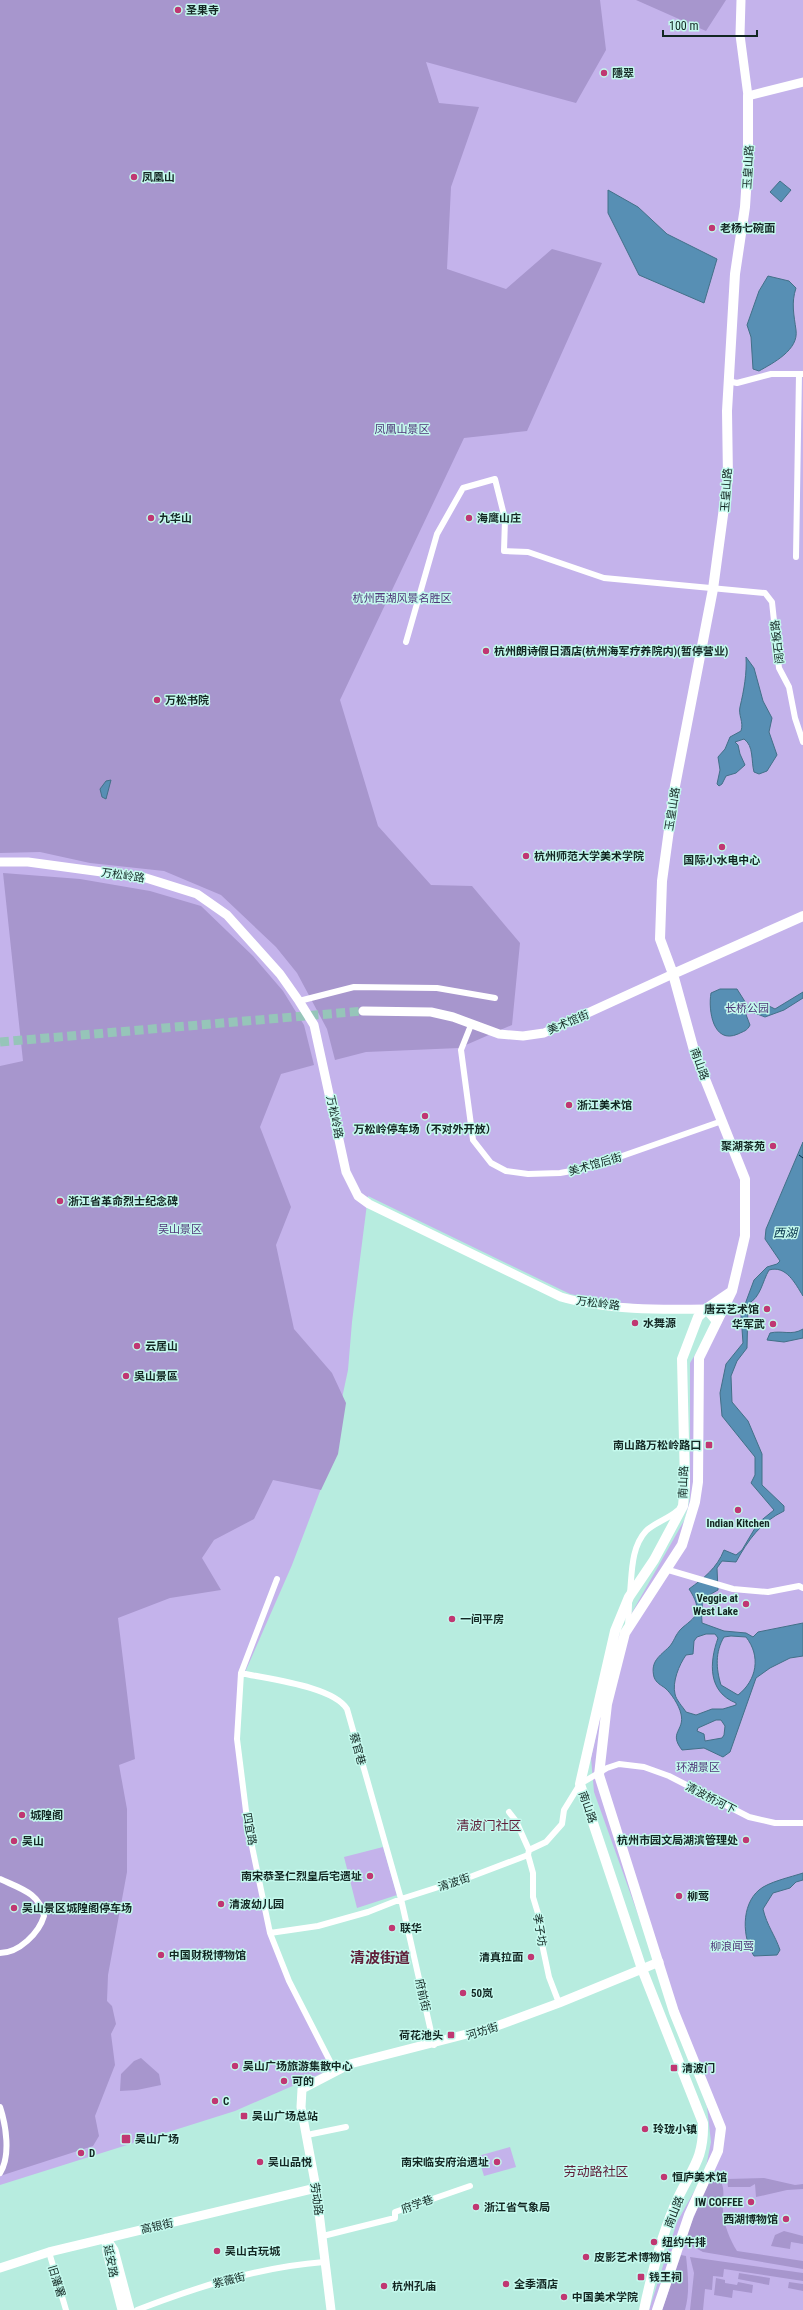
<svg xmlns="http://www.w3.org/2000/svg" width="803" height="2310" viewBox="0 0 803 2310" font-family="'Roboto Condensed','Noto Sans SC',sans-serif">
<rect width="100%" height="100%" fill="#b7ecdf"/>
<path fill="#c4b3eb" d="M0 0H803V2310H649L677 2222 705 2172 711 2142 707 2107 594 1792 591 1758 617 1639 685 1519 690 1498V1363L724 1307H667L610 1302 570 1294 368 1196 352 1322 348 1370 325 1478 292 1565 239 1686V1770L278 1960 331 2062 327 2071 235 2111 0 2185Z
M383 1847 397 1895 357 1908 344 1857Z
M510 2147 516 2167 484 2176 478 2156Z"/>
<path fill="#a796cd" d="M0 0H600L606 50 576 103 426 62 439 103 479 107 451 187 447 269 506 289 552 249 602 263 527 431 464 438 340 700 378 826 431 885 472 886 520 943 512 1025 459 1048 366 1052 335 1060 327 1029 297 973 276 947 221 895 164 871 90 863 40 852 0 853Z
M636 0H726L706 31Z
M3 873 80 879 150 891 201 906 253 956 283 991 304 1025 314 1065 281 1074 260 1127 291 1207 276 1245 294 1329 332 1373 346 1403 338 1454 321 1490 273 1480 254 1519 214 1540 202 1558 221 1590 170 1598 118 1618 135 1759 119 1765 127 1809V1872L108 1975 107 2001 112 2006 116 2024 111 2034 115 2065 95 2116 99 2136 93 2146 0 2176V1066L23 1061Z
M141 2058 159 2074 161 2085 137 2090 120 2091 121 2074 134 2061Z
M764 2178 795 2185 803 2184V2189L787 2190 756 2197 755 2184 750 2187H728L727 2179Z
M710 2179 720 2180C726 2189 722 2201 723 2211 724 2225 730 2240 737 2251L803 2261V2269L703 2252 686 2243 687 2233Z
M784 2231 803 2236V2244L791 2242 790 2249 771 2246 775 2235Z
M681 2255 686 2256C688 2275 690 2292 685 2310H662Z
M690 2257 803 2273V2281L724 2269 723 2277 713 2276 712 2290 705 2289 703 2310H690L694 2273Z
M739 2273 770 2278 769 2285 738 2279Z
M716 2278 725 2280V2283L737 2285 738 2282 753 2285 752 2293 733 2290 732 2298 714 2295Z
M789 2282 803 2284V2291L788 2288Z"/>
<path fill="#578fb4" stroke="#437088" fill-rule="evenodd" d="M780 181 791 190 781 202 770 192Z
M608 190 638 207 667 234 717 259 704 303 639 275 608 213Z
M768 276 789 281 796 288C791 303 794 315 796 330 799 350 773 363 759 371L753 369 751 337 747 325 759 291Z
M746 657 754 668 763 701 772 718 769 732 777 755 767 771 759 774 754 772C751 761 754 746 744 739L735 742 738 745 740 754 745 765 736 773 726 776 722 784 719 786 717 784 720 770 718 757 725 749 730 737 741 731C744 722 738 715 740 707 744 690 747 673 746 657Z
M111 780 106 799 102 797 100 789 106 781Z
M720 989H737L749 1008 765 1004 775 1009 803 992V998L784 1010 765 1017 752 1012H745L750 1025C747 1031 744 1031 738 1034 713 1045 708 1010 711 993Z
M803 1142V1296C795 1283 786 1265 769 1270 762 1282 761 1297 748 1304L747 1348 737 1361 731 1376 732 1402 748 1421 762 1454V1485L784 1506V1511C761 1522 748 1540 736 1562L722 1561 717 1568 718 1590 702 1599C703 1607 701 1616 702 1623L724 1631 746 1633 753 1637 758 1632 803 1623V1656L790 1658 770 1668 756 1678 730 1752 723 1757 704 1748 682 1750C668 1732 685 1731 681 1714 679 1705 671 1693 665 1688 661 1685 656 1683 654 1677 650 1661 660 1656 669 1647 674 1642 675 1635 681 1629 686 1624 695 1619 697 1612 698 1604 693 1595 689 1589 704 1578 717 1568 724 1550L736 1555 742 1550 758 1523 774 1510 751 1483 755 1475V1457L722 1416 720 1393 726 1364 743 1343 741 1315 754 1280 767 1267 777 1264 780 1261 765 1239 766 1229ZM706 1634H715L718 1638C709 1663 708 1692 736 1703V1705L723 1709H712L696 1715 686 1712C683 1707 676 1700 675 1694 672 1682 679 1665 686 1655L693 1654 694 1641 697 1637ZM731 1636 746 1637C761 1656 757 1680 738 1695L721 1685C716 1669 715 1652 724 1637ZM716 1720H721L725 1726 724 1735 722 1738 705 1741 704 1734 697 1731 698 1728Z
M803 1329V1338L784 1342 767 1340 770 1333C782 1330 792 1336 803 1329Z
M803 1873V1880L796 1882 790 1888 773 1893 763 1909C767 1926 775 1935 780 1950L777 1955 754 1956C742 1938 741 1905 759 1890 768 1882 791 1877 803 1873Z"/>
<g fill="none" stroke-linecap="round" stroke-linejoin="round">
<path stroke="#002e48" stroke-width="1" stroke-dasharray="5 4" stroke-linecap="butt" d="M799 1155 803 1158"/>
<path stroke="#96c5b9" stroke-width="9" stroke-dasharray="9 4.5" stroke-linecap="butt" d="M0 1042 363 1011"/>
<path stroke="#fff" stroke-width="6" d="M728 381 737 383 771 374H803
M796 557 799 374
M406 642 437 534 463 488 495 479 505 519 504 551 528 552 604 578 765 593 772 602 779 668 789 687 795 718 803 742
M299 1001 354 987 437 988 495 998
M471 1025 461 1050 473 1140 491 1163 506 1171 528 1174 560 1173 588 1168 722 1121
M665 1569 733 1589 768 1592 799 1586 803 1588
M277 1579 241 1673 237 1739 248 1827 270 1933 289 1981 335 2071
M630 1593C632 1573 631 1547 646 1531 654 1523 668 1519 677 1511
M628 1627 629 1604
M241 1673C267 1679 333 1686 347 1709L401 1899 434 2045
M509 1812 516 1821 529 1850
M528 1855 533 1873V1897L540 1920 542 1944 549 1977 559 2003
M0 1879C19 1888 40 1893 44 1916 39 1933 19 1953 0 1953
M270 1933 318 1926 368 1912 401 1899 470 1877 528 1855 529 1850 546 1842 562 1824 564 1810 580 1784 607 1768 619 1764 644 1767 669 1776 749 1817 775 1823H803
M0 2107C6 2125 11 2156 0 2173
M307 2135 346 2127
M323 2236 395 2218V2212L470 2186
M49 2252 66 2310
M137 2310C197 2287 259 2267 324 2262"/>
<path stroke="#fff" stroke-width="9" d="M741 0 740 35 748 96 803 82
M0 862H28L146 878 197 894 227 915 280 974 299 1001 314 1025 346 1172 358 1196 369 1204 561 1297C605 1310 660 1310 706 1309L717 1322
M363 1011 431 1012 453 1017 499 1034 523 1036 544 1033 673 974
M106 2238 114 2250 130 2310
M106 2240 107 2252 122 2310
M0 2268 49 2252 316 2188
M331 2310 316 2188 301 2107 302 2089 350 2064 494 2027 559 2003 659 1962"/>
<path stroke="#fff" stroke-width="10" d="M673 974 803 916
M644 2310C652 2272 662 2233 678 2198 692 2168 704 2159 703 2123L642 1969 580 1784 615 1631 629 1597 654 1560 683 1506 685 1483 682 1359 698 1317 706 1309 731 1292
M657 2310 689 2215 718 2151 721 2128 674 2012 599 1775 607 1704 625 1633 682 1545 695 1502 698 1482 699 1358 732 1291 745 1236V1179L695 1054 673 974 660 939 662 881 675 786 713 589 728 478 727 411 735 274 745 207 748 160V96"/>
</g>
<g fill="#c03772" stroke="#c4f9ed" stroke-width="1.5">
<circle cx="178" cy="10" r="4"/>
<circle cx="604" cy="73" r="4"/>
<circle cx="134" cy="177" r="4"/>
<circle cx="712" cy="228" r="4"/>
<circle cx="151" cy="518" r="4"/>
<circle cx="469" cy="518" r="4"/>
<circle cx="486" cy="651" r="4"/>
<circle cx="157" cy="700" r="4"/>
<circle cx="722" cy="847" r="4"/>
<circle cx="526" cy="856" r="4"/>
<circle cx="569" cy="1105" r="4"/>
<circle cx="425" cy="1116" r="4"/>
<circle cx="773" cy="1146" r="4"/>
<circle cx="60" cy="1201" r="4"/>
<circle cx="767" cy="1309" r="4"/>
<circle cx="635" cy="1323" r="4"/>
<circle cx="773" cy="1324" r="4"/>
<circle cx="137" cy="1346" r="4"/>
<circle cx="126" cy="1376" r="4"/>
<rect x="705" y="1441" width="8" height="8" rx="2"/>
<circle cx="738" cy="1510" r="4"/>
<circle cx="746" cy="1604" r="4"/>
<circle cx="452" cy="1619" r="4"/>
<circle cx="22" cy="1815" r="4"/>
<circle cx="746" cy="1840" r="4"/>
<circle cx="14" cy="1841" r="4"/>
<circle cx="370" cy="1876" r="4"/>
<circle cx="679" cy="1896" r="4"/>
<circle cx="221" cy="1904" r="4"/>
<circle cx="14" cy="1908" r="4"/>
<circle cx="392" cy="1928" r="4"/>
<circle cx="161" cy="1955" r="4"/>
<circle cx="531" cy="1957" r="4"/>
<circle cx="463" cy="1993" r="4"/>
<rect x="447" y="2031" width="8" height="8" rx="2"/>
<circle cx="235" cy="2066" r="4"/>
<rect x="670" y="2064" width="8" height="8" rx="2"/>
<circle cx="284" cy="2081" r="4"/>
<circle cx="215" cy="2101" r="4"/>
<rect x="240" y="2112" width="8" height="8" rx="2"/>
<circle cx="645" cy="2129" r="4"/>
<rect x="121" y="2134" width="10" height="10" rx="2"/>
<circle cx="81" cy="2153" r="4"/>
<circle cx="260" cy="2162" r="4"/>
<circle cx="497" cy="2162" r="4"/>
<circle cx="664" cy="2177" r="4"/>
<circle cx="751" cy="2202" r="4"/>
<circle cx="476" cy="2207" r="4"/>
<circle cx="786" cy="2219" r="4"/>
<circle cx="654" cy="2242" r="4"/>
<circle cx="217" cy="2251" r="4"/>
<circle cx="586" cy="2257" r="4"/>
<rect x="637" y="2273" width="8" height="8" rx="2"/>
<circle cx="506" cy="2284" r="4"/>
<circle cx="384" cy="2286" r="4"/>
<circle cx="564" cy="2297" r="4"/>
</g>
<g text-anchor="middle" stroke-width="3" stroke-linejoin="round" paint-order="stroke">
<g font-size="11" font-weight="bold" fill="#132723" stroke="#c4f9ed" text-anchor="start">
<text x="186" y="14">圣果寺</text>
<text x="612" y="77">隱翠</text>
<text x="142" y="181">凤凰山</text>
<text x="720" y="232">老杨七碗面</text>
<text x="159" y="522">九华山</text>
<text x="477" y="522">海鹰山庄</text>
<text x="494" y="655">杭州朗诗假日酒店(杭州海军疗养院内)(暂停营业)</text>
<text x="165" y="704">万松书院</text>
<text x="534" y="860">杭州师范大学美术学院</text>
<text x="722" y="864" text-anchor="middle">国际小水电中心</text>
<text x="577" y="1109">浙江美术馆</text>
<text x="425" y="1133" text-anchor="middle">万松岭停车场（不对外开放）</text>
<text x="765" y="1150" text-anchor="end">聚湖茶苑</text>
<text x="68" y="1205">浙江省革命烈士纪念碑</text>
<text x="759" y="1313" text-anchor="end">唐云艺术馆</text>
<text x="643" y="1327">水舞源</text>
<text x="765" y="1328" text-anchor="end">华军武</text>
<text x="145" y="1350">云居山</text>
<text x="134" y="1380">吳山景區</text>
<text x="701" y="1449" text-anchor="end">南山路万松岭路口</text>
<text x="738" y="1527" text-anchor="middle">Indian Kitchen</text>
<text x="738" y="1602" text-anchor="end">Veggie at<tspan x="738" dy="13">West Lake</tspan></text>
<text x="460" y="1623">一间平房</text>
<text x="30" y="1819">城隍阁</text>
<text x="738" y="1844" text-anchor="end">杭州市园文局湖滨管理处</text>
<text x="22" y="1845">吴山</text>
<text x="362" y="1880" text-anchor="end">南宋恭圣仁烈皇后宅遗址</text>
<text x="687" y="1900">柳莺</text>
<text x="229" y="1908">清波幼儿园</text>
<text x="22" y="1912">吴山景区城隍阁停车场</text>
<text x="400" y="1932">联华</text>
<text x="169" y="1959">中国财税博物馆</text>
<text x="523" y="1961" text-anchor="end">清真拉面</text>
<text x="471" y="1997">50岚</text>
<text x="443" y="2039" text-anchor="end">荷花池头</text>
<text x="243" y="2070">吴山广场旅游集散中心</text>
<text x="682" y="2072">清波门</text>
<text x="292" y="2085">可的</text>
<text x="223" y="2105">C</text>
<text x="252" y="2120">吴山广场总站</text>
<text x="653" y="2133">玲珑小镇</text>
<text x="135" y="2143">吴山广场</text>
<text x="89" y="2157">D</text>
<text x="268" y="2166">吴山品悦</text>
<text x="489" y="2166" text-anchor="end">南宋临安府治遗址</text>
<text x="672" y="2181">恒庐美术馆</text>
<text x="743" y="2206" text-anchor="end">IW COFFEE</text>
<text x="484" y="2211">浙江省气象局</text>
<text x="778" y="2223" text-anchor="end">西湖博物馆</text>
<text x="662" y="2246">纽约牛排</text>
<text x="225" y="2255">吴山古玩城</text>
<text x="594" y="2261">皮影艺术博物馆</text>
<text x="649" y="2281">钱王祠</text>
<text x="514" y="2288">全季酒店</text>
<text x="392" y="2290">杭州孔庙</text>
<text x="572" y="2301">中国美术学院</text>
</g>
<g font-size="11" fill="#132723" stroke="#c4f9ed">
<text transform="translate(748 167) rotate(-87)" y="4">玉皇山路</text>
<text transform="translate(726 490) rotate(-86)" y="4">玉皇山路</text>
<text transform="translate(777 642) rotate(-97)" y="4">阔石板路</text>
<text transform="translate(672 809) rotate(-81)" y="4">玉皇山路</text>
<text transform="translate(123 875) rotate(8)" y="4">万松岭路</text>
<text transform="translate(568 1022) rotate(-23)" y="4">美术馆街</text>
<text transform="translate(700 1064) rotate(70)" y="4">南山路</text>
<text transform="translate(335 1117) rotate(78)" y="4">万松岭路</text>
<text transform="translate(595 1164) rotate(-16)" y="4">美术馆后街</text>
<text transform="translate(598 1303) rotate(7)" y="4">万松岭路</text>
<text transform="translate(683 1482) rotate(-88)" y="4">南山路</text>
<text transform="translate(358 1749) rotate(75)" y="4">蔡官巷</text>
<text transform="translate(711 1798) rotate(27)" y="4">清波桥河下</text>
<text transform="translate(588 1807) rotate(71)" y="4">南山路</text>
<text transform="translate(250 1829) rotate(80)" y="4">四宜路</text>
<text transform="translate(454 1882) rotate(-18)" y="4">清波街</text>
<text transform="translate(540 1930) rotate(81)" y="4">孝子坊</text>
<text transform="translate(423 1995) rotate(77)" y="4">府前街</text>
<text transform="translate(482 2031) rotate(-17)" y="4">河坊街</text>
<text transform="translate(317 2199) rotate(82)" y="4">劳动路</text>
<text transform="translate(417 2204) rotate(-19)" y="4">府学巷</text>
<text transform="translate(674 2212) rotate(-69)" y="4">南山路</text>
<text transform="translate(157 2226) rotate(-13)" y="4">高银街</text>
<text transform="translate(111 2261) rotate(79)" y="4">延安路</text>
<text transform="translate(229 2280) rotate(-14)" y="4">紫薇街</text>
<text transform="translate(57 2281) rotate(73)" y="4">旧藩署</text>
</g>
<g font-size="11" fill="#4e3578" stroke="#c4f9ed">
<text x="402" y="433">凤凰山景区</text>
<text x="402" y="602">杭州西湖风景名胜区</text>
<text x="747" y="1012">长桥公园</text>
<text x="180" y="1233">吴山景区</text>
<text x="698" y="1771">环湖景区</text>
<text x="732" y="1950">柳浪闻莺</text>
</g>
<g font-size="12" font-style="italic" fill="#002e48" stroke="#c4f9ed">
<text x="785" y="1237">西湖</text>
</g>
<g font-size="13" fill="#5f1d38" stroke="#c4f9ed">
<text x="489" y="1830">清波门社区</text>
<text x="596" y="2176">劳动路社区</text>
</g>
<g font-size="15" font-weight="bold" fill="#5f1d38" stroke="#c4f9ed">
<text x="380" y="1963">清波街道</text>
</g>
</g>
<path d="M663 30v6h94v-6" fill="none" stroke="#132723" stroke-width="2"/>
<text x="669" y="30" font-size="12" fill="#132723" stroke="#c4f9ed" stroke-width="3" paint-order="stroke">100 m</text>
</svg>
